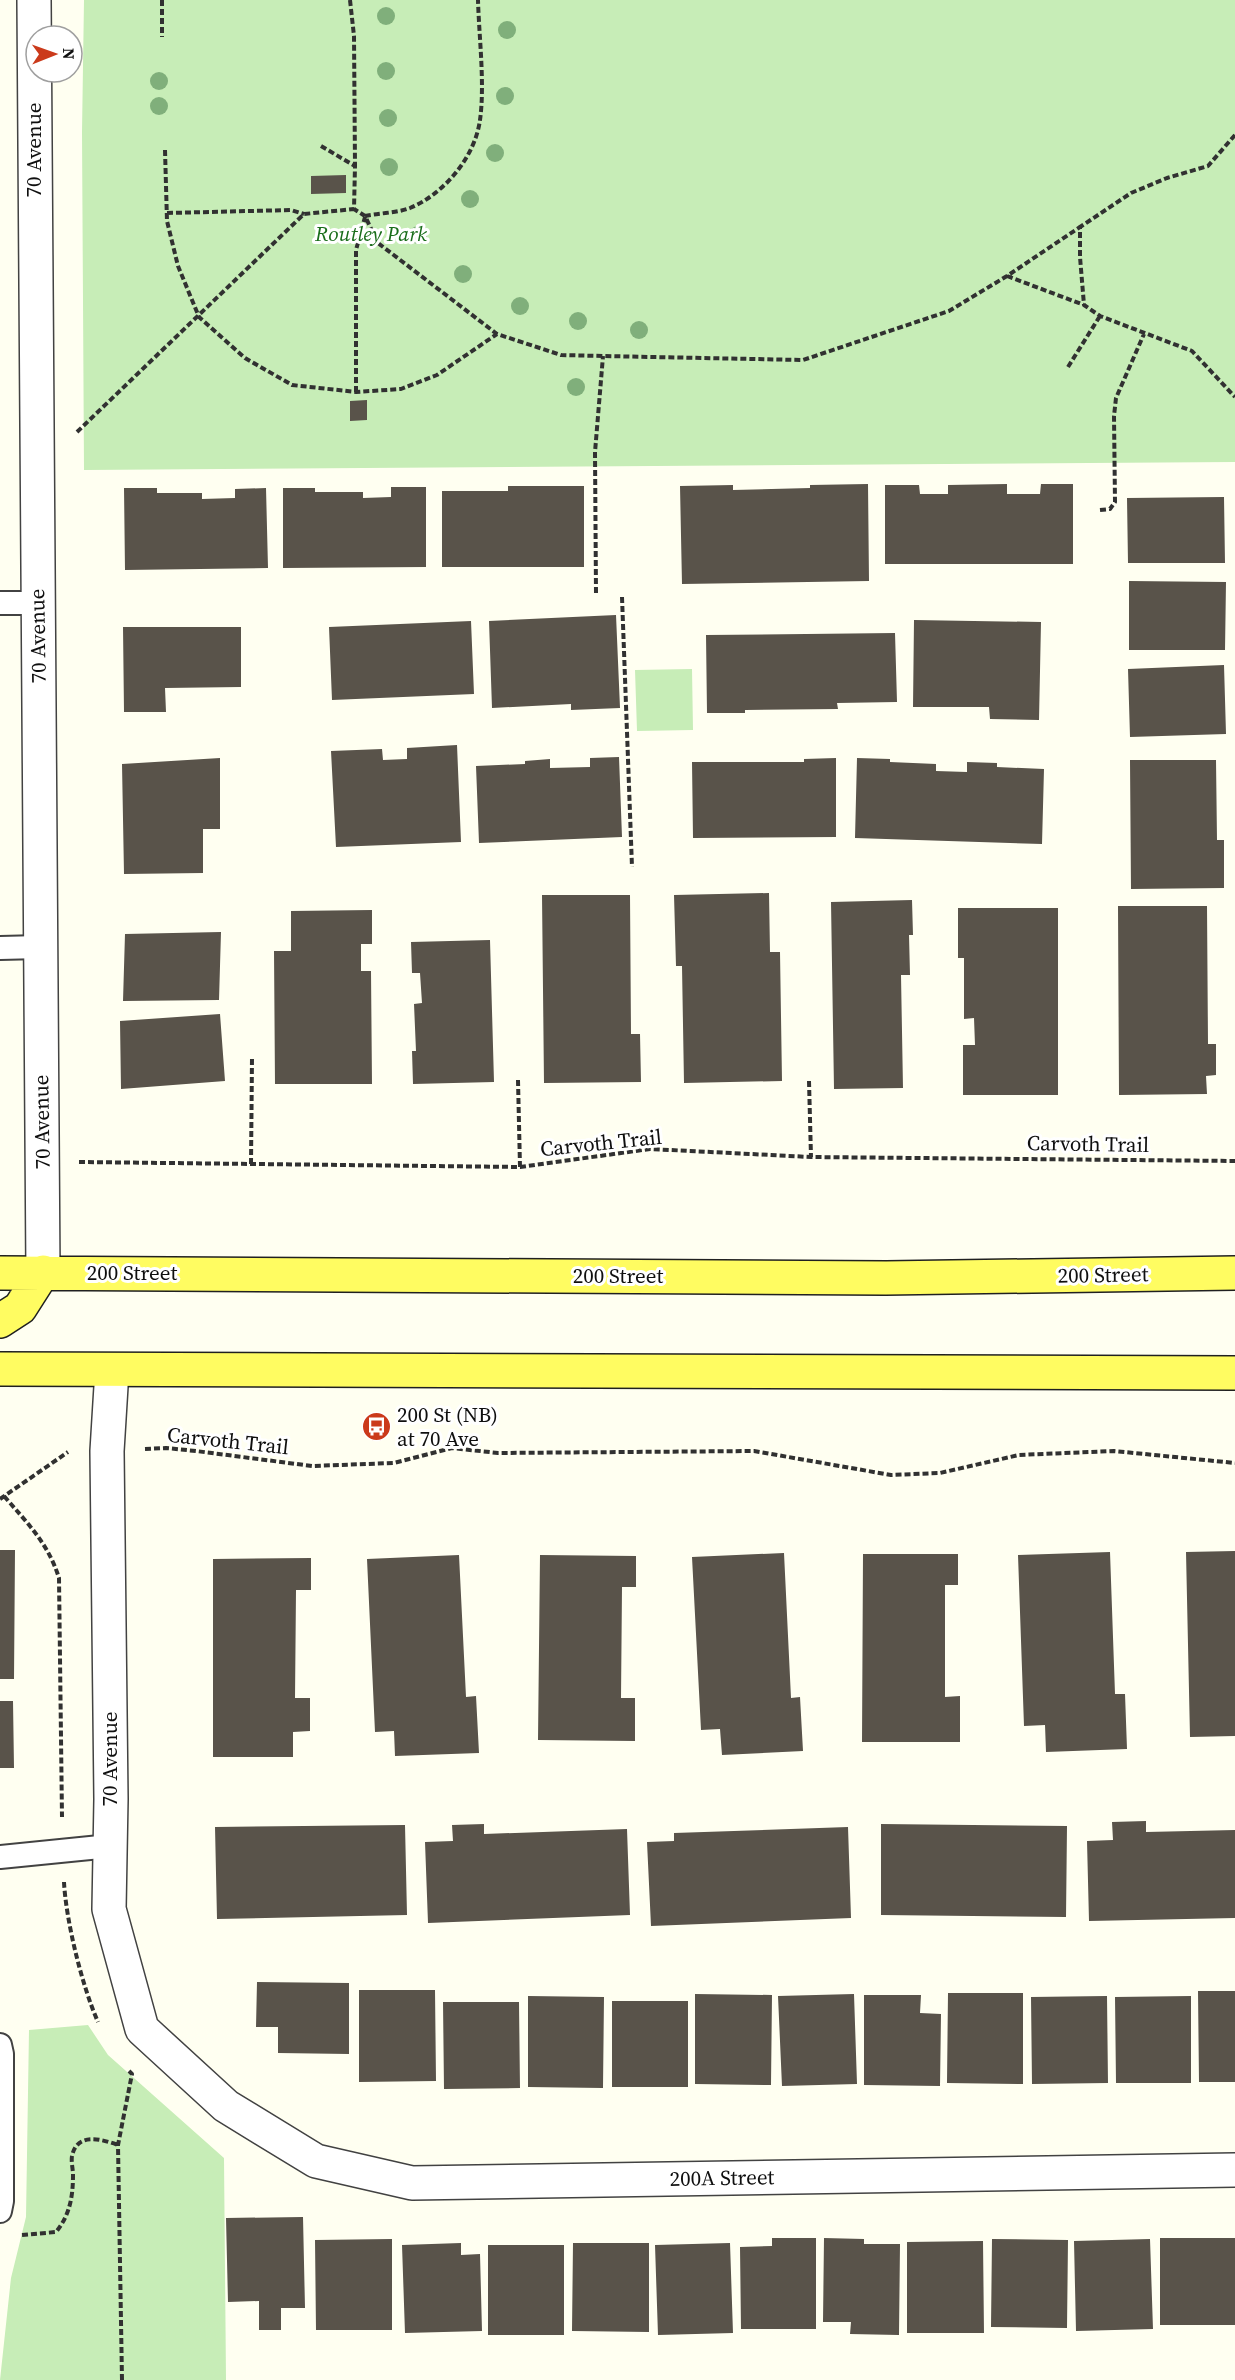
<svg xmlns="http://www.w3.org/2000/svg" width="1235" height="2380" viewBox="0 0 1235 2380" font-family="'Source Serif 4',serif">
<rect width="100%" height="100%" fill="#fffff1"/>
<path fill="#c7edb7" d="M84 0H1235V462L84 470 82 132Z
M692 669 693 730 637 731 635 670Z
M88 2025 108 2055 224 2158 226 2380H0L11 2278 26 2217 29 2030Z"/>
<path fill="#59534a" d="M346 175V193L311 194V176Z
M367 400V420L350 421V401Z
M868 484 869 581 682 584 680 486 733 485V490L810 488V485Z
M1007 484V494H1040L1041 484H1073V564H885V485H919L920 494H948V485Z
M508 486H584V567H442V491H508Z
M391 487H426V567L283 568V488H315V492H363V498L391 497Z
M124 488H157V493H202V499L235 498V489L266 488 268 568 125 570Z
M1224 497 1225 563H1128L1127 498Z
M1129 581 1226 582 1225 650H1129Z
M616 615 620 708 571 710V704L492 708 489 621Z
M914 620 1041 622 1039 720 990 719 989 707H913Z
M471 621 474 694 332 700 329 627Z
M123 627H241V687L165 688 166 712H124Z
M895 633 897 702 837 703 838 709 745 710V713H707L706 635Z
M1224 665 1226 734 1130 737 1128 669Z
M457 745 461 842 336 847 331 751 382 749 383 760 407 759V748Z
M619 757 622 837 479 843 476 766 525 764V761L550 759V768L590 767V758Z
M220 758V829H203V873L124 874 122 764Z
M836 758V837L693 838 692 762H804V759Z
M857 758 890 759V762L936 764V771L967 772V762L997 763V767L1044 769 1042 844 855 838Z
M1130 760H1216L1217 840H1224V888L1131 889Z
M769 893 770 952H780L782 1081 684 1083 682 966H676L674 895Z
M542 895H630L631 1034H640L641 1082 544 1083Z
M912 900 913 935H909L910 975H901L903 1088 834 1089 831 902Z
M1118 906H1207L1208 1044H1216V1075L1206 1076 1207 1094 1119 1095Z
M958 908H1058V1095H963V1045H975L974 1018 964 1019V958H958Z
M372 910V944H361V971H371L372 1084H275L274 951H291V911Z
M221 932 219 1000 123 1001 125 934Z
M490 940 494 1082 413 1084 412 1051H416L414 1004 422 1003 420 973H412L411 942Z
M220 1014 225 1081 121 1089 120 1021Z
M0 1550H15L14 1679H0Z
M1235 1551V1736L1190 1737 1186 1552Z
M1110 1552 1115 1694H1125L1127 1749 1046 1752 1045 1725 1024 1726 1018 1555Z
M784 1553 791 1698 800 1697 803 1751 722 1755 720 1729 701 1730 692 1557Z
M863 1554H958V1585H945V1697L960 1696V1742H862Z
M459 1555 466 1697 476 1696 479 1753 395 1756 394 1731 375 1732 367 1559Z
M540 1555 636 1556V1587H622L621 1698H635V1741L538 1740Z
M311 1558V1590H296L295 1698H310V1731L293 1732V1757H213V1559Z
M0 1701H13L14 1768H0Z
M1146 1821V1832L1235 1830V1918L1089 1921 1087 1841 1113 1840 1112 1822Z
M484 1824V1834L627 1829 630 1915 428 1923 425 1842 453 1841 452 1825Z
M881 1824 1067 1826 1066 1917 881 1915Z
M405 1825 407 1915 217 1919 215 1827Z
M848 1827 851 1918 651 1926 647 1842 674 1841V1833Z
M257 1982 349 1983V2054L278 2053V2027H256Z
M359 1990H435L436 2081 359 2082Z
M1198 1991H1235V2082H1199Z
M948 1993H1023V2084L947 2083Z
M695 1994 772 1995 771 2085 695 2084Z
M854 1994 857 2084 782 2086 778 1996Z
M864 1995H921L920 2013 941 2014 940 2086 864 2085Z
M528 1996 604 1997 603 2088 528 2087Z
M1107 1996 1108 2083 1032 2084 1031 1997Z
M1191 1996V2083H1116L1115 1997Z
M612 2001H688V2087H612Z
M443 2002H519L520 2088 444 2089Z
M303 2217 305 2308H281V2330H259V2301L228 2302 226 2218Z
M772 2238H816V2329H741L740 2247 772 2246Z
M824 2238 864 2239V2244H900L899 2335 850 2334 851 2322H823Z
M1160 2238H1235V2325H1160Z
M392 2239V2330H316L315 2240Z
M992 2239 1068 2240 1067 2328 991 2327Z
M1150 2239 1153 2329 1076 2331 1074 2241Z
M983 2241 984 2333H907V2242Z
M461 2243V2255L480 2254 482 2331 405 2333 402 2245Z
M573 2243H649V2332L572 2331Z
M730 2243 733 2333 658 2335 655 2245Z
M488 2245H564V2335H488Z"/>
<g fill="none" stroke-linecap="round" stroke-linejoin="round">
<defs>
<path id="service" d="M0 603H37
M0 948 40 947
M0 1857 110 1846
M0 2045 2 2054V2201L0 2211"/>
<path id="tertiary" d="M34 0 43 1272
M112 1370 107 1451 111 1799 109 1909 142 2029 226 2106 316 2161 412 2183 1235 2170"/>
<path id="primary" d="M0 1273 886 1278 1235 1273
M0 1321 20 1308 43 1272
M0 1369 1235 1373"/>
</defs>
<use href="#service" stroke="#424242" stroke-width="26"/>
<use href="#tertiary" stroke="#424242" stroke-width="36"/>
<use href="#primary" stroke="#202020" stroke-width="36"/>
<path stroke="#313131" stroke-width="4" stroke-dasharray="6 3" stroke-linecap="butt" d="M162 0V37
M350 0 354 36 355 166
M1235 135 1208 166 1167 178 1131 193 1080 227V257L1084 305 1100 316 1192 351 1235 397
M321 146 355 166 354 209 365 216 378 243 497 334 561 355 603 356 803 360 949 311 1007 276 1080 227
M165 150 167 221 178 266 199 317 245 358 292 385 356 392 401 389 437 375 497 334
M167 213 291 210 304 214
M365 216C379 213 397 213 410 208 444 194 475 157 480 120 485 84 479 37 478 0
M1007 276 1084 305
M1068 367 1100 316
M356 392V250L365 217
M77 432 304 214 354 209
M1100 510 1110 509 1115 502 1114 416 1116 398 1144 334
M596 593 595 452 603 356
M622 597 632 867
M518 1080 520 1167
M809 1081 811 1157
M79 1162 520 1167 650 1149 811 1157 1235 1161
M251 1164 252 1058
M145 1449 166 1448 196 1451 312 1466 394 1463 452 1448 498 1453 754 1451 891 1475 940 1473 1019 1455 1114 1451 1235 1463
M4 1496C28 1524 48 1543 59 1578L62 1817
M0 1499 68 1452
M64 1882C66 1921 82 1986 98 2022
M22 2235 56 2232C70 2215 73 2196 73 2175 73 2169 71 2162 72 2156 77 2132 101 2139 118 2145
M122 2380 118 2145 132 2074 129 2071"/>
<use href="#service" stroke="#fff" stroke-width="22"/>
<use href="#tertiary" stroke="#fff" stroke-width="33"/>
<use href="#primary" stroke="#fffc61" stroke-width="33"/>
</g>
<g fill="#80af7b">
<circle cx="386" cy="16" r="9"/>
<circle cx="507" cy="30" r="9"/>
<circle cx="386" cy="71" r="9"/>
<circle cx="159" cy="81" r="9"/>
<circle cx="505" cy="96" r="9"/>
<circle cx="159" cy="106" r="9"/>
<circle cx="388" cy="118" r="9"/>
<circle cx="495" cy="153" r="9"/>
<circle cx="389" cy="167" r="9"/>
<circle cx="470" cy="199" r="9"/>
<circle cx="418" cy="235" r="9"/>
<circle cx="463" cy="274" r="9"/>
<circle cx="520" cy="306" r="9"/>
<circle cx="578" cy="321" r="9"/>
<circle cx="639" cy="330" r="9"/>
<circle cx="576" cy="387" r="9"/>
</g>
<defs>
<symbol id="bus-disc" viewBox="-11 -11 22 22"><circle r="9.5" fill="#cb3a1b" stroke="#fff"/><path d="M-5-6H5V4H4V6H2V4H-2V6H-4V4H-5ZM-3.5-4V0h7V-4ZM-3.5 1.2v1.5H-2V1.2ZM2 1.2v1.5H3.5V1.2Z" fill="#fff"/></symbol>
</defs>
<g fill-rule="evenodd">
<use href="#bus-disc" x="360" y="1410" width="33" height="33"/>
</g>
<g text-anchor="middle" stroke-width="6" stroke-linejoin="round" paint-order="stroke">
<g font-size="21" fill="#0f0f0f" stroke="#fff">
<text transform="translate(34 150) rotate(-90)" y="7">70 Avenue</text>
<text transform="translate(38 636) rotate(-91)" y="7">70 Avenue</text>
<text transform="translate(42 1122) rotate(-91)" y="7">70 Avenue</text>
<text transform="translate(601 1143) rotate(-6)" y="7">Carvoth Trail</text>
<text transform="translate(1088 1144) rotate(1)" y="7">Carvoth Trail</text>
<text x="132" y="1280">200 Street</text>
<text transform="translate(1103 1275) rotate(-1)" y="7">200 Street</text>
<text x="618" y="1283">200 Street</text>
<text transform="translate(228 1441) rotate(6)" y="7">Carvoth Trail</text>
<text transform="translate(110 1759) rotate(-90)" y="7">70 Avenue</text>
<text transform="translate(722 2178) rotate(-1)" y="7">200A Street</text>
</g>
<g font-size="21" font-style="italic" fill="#196d1a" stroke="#fff">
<text x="371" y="241">Routley Park</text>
</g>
<g font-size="21" fill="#0f0f0f" stroke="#fff" text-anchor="start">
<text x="397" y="1422">200 St (NB)<tspan x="397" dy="24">at 70 Ave</tspan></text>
</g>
</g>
<g transform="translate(54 54) rotate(89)"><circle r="28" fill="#ffffff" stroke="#9f9f9f" stroke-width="1.5"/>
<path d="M0-4.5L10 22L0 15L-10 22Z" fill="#cb3a1b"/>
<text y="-9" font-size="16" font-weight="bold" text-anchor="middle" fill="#0f0f0f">N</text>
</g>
</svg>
